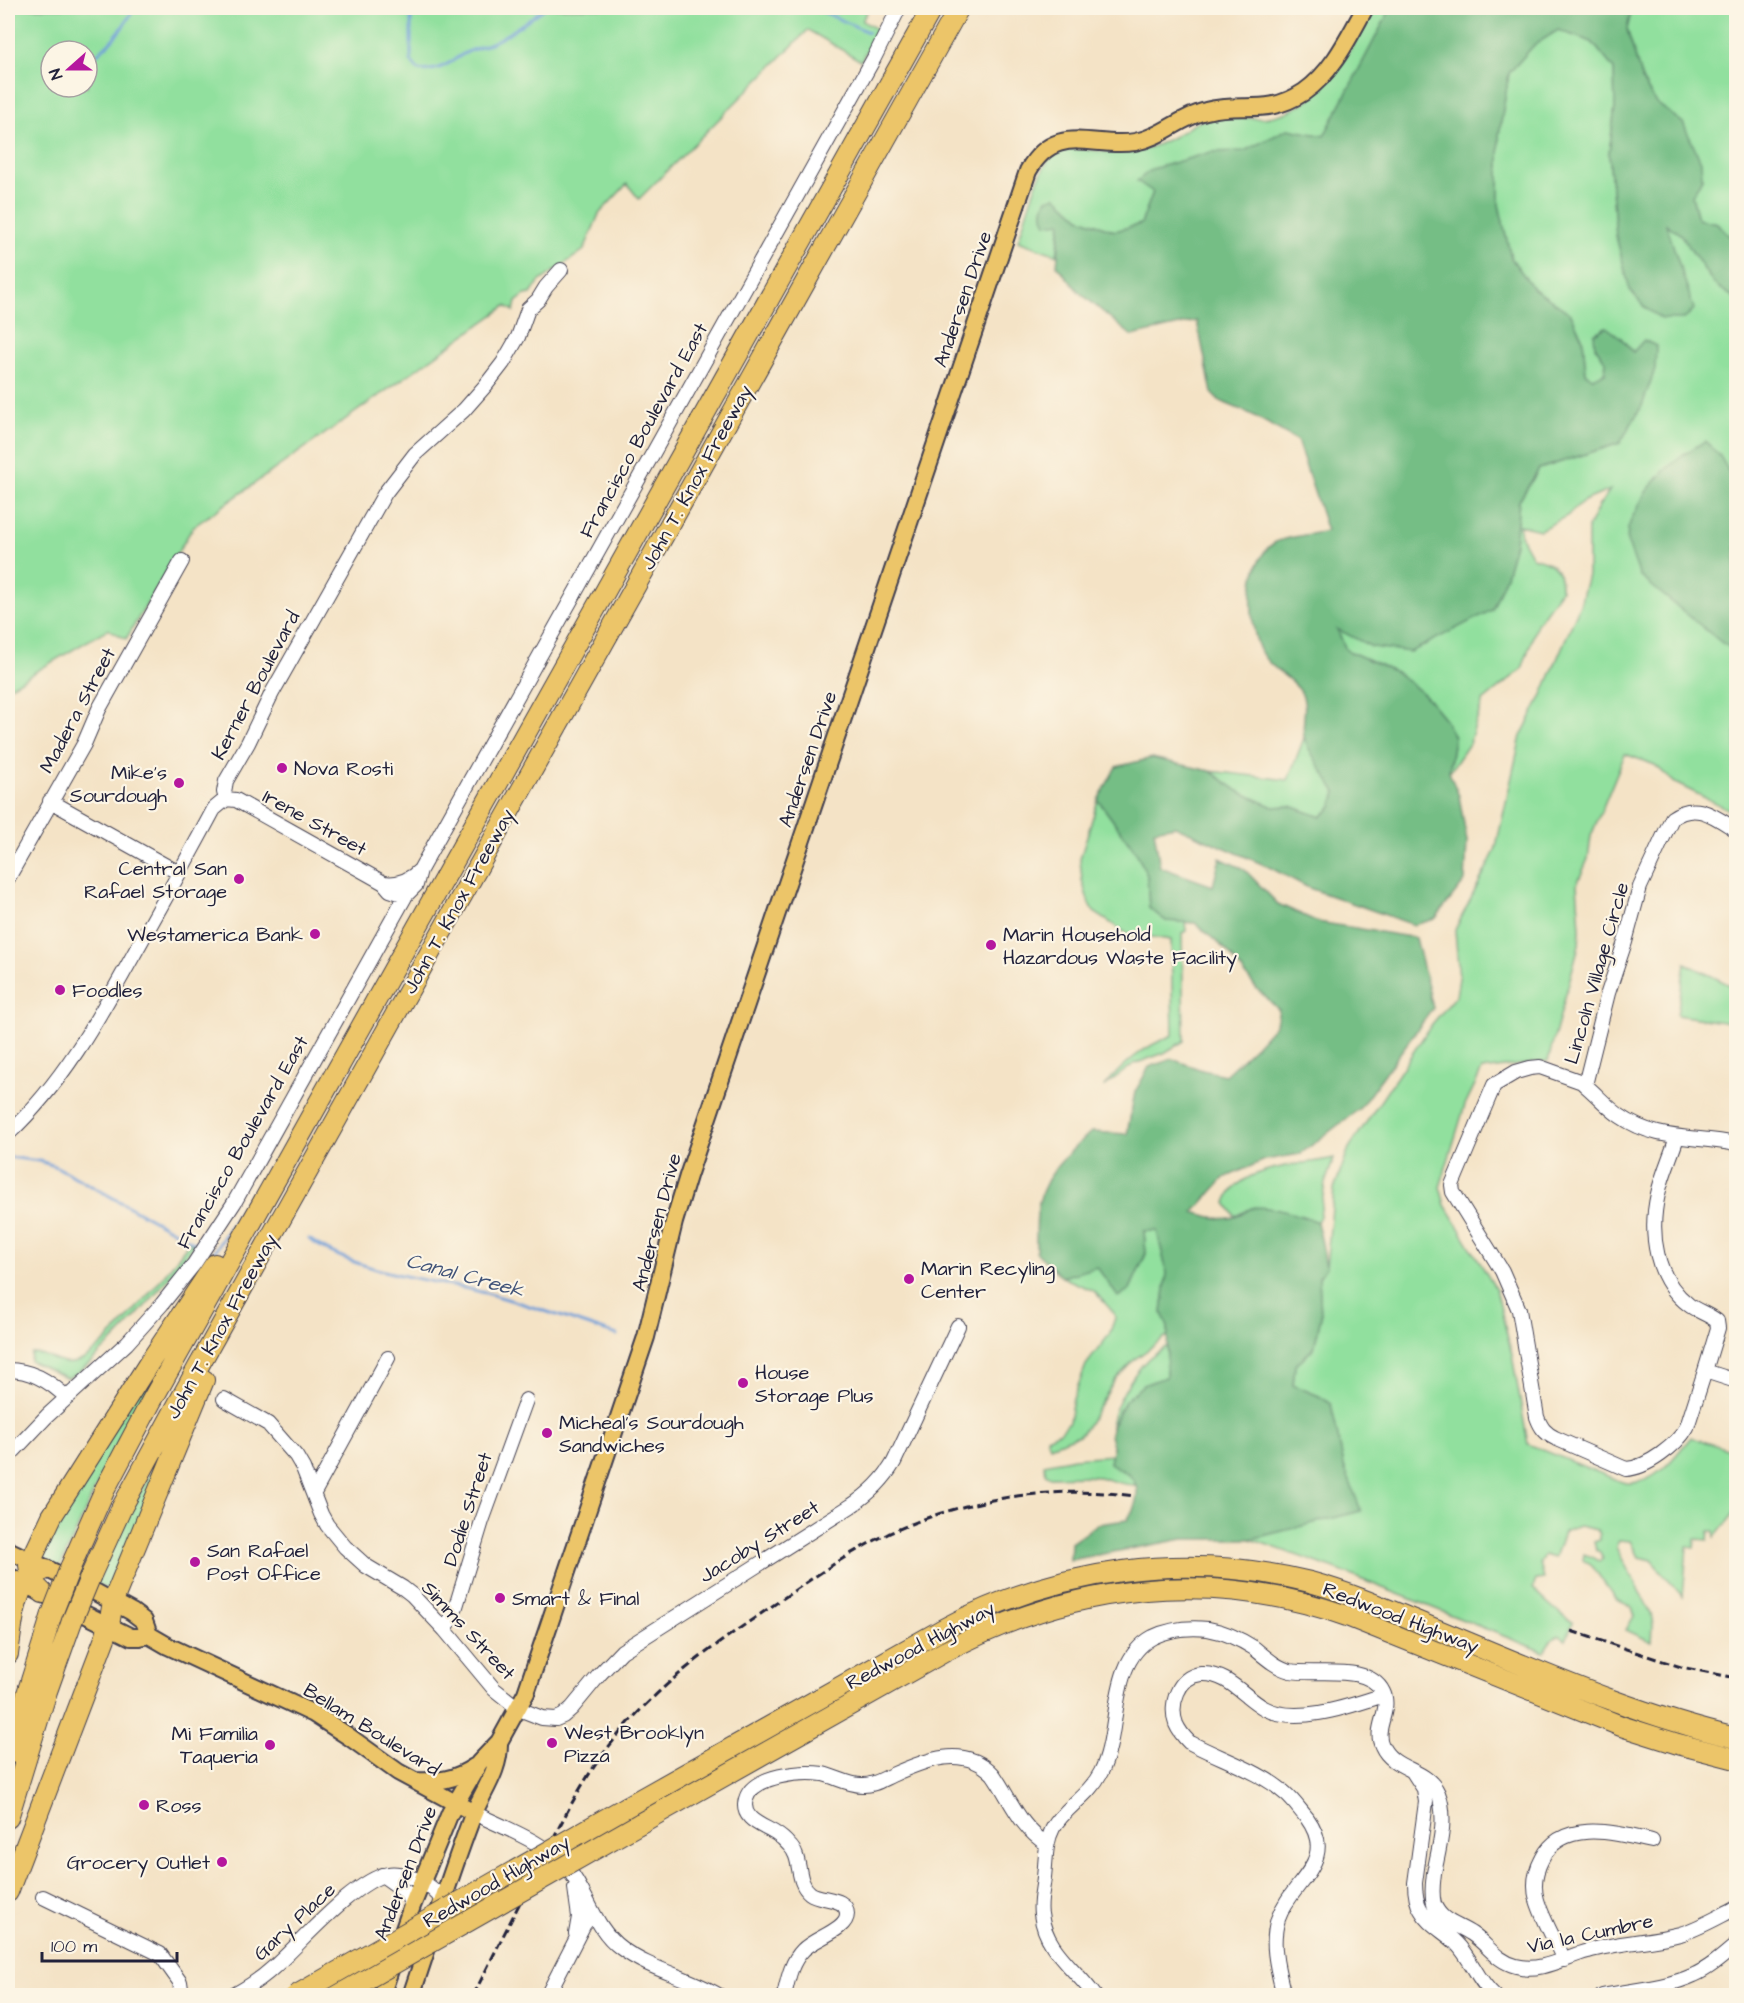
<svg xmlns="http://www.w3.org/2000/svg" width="1744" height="2003" viewBox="0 0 1744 2003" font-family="'Architects Daughter',sans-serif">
<rect width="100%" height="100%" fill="#fcf5e5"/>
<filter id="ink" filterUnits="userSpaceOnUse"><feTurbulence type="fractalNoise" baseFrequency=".0167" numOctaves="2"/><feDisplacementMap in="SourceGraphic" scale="12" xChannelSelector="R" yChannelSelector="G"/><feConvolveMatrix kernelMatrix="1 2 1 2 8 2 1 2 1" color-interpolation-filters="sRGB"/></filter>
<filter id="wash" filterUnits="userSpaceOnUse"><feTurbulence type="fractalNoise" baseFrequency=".008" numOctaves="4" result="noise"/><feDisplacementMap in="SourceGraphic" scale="24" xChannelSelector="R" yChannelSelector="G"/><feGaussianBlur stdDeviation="1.35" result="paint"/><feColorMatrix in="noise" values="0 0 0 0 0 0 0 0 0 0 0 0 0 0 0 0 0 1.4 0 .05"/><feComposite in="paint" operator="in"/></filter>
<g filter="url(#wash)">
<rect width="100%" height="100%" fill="#f4e3c6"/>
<path fill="#91e09e" stroke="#5a816c" stroke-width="1.5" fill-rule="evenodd" d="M8 8H869L862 21 877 29 861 61 808 30 639 199 627 184 599 214 584 250 539 282 531 294 525 295 516 302 514 311 506 306 193 527 126 639 108 629 8 688ZM51 51H87V87H51Z
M1374 8H1391L1324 136 1288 129 1244 152H1211L1153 192 1141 224 1115 231 1080 218 1056 196 1061 222 1057 255 1018 241C1025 221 1037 170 1052 157 1071 141 1101 154 1123 153 1142 152 1159 145 1175 136 1184 131 1193 123 1203 120 1221 115 1242 119 1262 118 1321 113 1348 53 1374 8Z
M1632 8H1736V29H1734V61L1736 63V241L1727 234 1717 223 1698 219 1692 196 1702 178 1683 123 1655 102 1642 80 1627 29Z
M1558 30 1592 42 1614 69 1615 108 1609 153 1616 236 1631 290 1665 223 1681 235 1714 284 1736 299V813L1675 783 1655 765 1625 754 1591 836 1588 859 1577 884 1580 929 1579 945 1548 1061 1482 1070 1465 1105 1440 1187 1445 1205 1496 1289 1512 1355 1528 1444 1617 1480C1621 1481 1627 1484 1631 1483 1658 1482 1675 1456 1691 1437L1736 1452V1511L1715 1537 1714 1531H1709L1708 1540 1695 1539 1694 1547 1687 1546 1683 1597 1651 1560 1639 1557 1631 1541 1619 1540 1616 1547 1651 1614 1653 1625 1652 1642 1626 1630 1634 1616 1631 1606 1616 1600 1593 1567 1583 1560 1584 1554 1600 1561 1603 1559 1600 1552 1596 1550 1594 1542 1600 1540V1534L1597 1530 1579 1526 1564 1532 1555 1558 1544 1555 1540 1563 1544 1579 1536 1580 1533 1588C1538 1595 1565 1619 1573 1622L1566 1640 1560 1636C1551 1638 1548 1644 1544 1652L1335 1569 1251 1539 1360 1511 1344 1466 1331 1404 1319 1396 1293 1386 1295 1365 1314 1348 1321 1317 1319 1277 1326 1267 1334 1189 1349 1148 1432 1024 1456 996 1459 978 1455 930 1495 851 1521 736 1541 697 1580 605 1588 575V528L1598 507 1610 490 1582 502 1567 516 1540 530 1519 525 1521 537 1532 557C1552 562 1562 568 1561 590L1537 624 1522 669 1483 701 1469 744 1449 773 1454 737 1444 718 1425 695 1396 672 1346 650 1337 628 1372 647 1506 576 1515 543 1519 501 1539 469 1620 443 1633 352 1620 337 1595 346 1606 362 1604 373 1592 379 1586 373 1583 340 1571 314 1533 288 1511 258 1499 205V135L1509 73 1534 45Z
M1304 738 1336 792 1332 807 1321 817 1291 806 1273 807 1238 791 1210 771 1288 780Z
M1098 800 1136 852 1147 875 1149 908 1166 921 1185 922 1186 931 1182 933 1184 1041 1164 1053 1134 1064 1103 1087C1126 1062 1141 1048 1173 1035L1171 940 1126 933 1094 912 1089 904 1082 880 1080 859Z
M1685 963 1736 988V1024L1677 1015Z
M1334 1158 1325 1183 1320 1216 1317 1222 1304 1216 1254 1207 1235 1216 1226 1203C1238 1164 1301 1166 1334 1158Z
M1144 1231H1157L1167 1273 1162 1313 1168 1327V1335L1135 1359 1115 1380 1086 1428 1079 1435 1050 1446 1047 1438 1060 1432 1069 1422 1073 1399 1086 1365 1109 1335 1115 1318 1114 1313 1094 1291 1062 1277 1097 1267 1118 1296 1130 1289 1146 1254Z
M189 1242 194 1245C165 1283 135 1321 100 1353 90 1363 80 1373 67 1378L30 1361 31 1353H34C48 1354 60 1366 74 1363 99 1360 173 1265 189 1242Z
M1167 1346 1166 1378C1137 1383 1120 1402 1111 1429 1111 1409 1133 1373 1148 1359 1153 1354 1161 1350 1167 1346Z
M161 1352 167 1356 101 1476 60 1567 39 1558 63 1510Z
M176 1425 114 1591 96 1585 112 1545Z
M1112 1455 1110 1463 1130 1476 1137 1485C1123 1486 1112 1480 1099 1477 1083 1475 1066 1477 1050 1477L1046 1474 1044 1464 1074 1458Z"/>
<path fill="#74be85" stroke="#4b7060" stroke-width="1.5" d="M1391 8H1632L1627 29 1642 80 1655 102 1683 123 1701 162 1702 178 1692 196 1698 219 1717 223 1727 234 1736 241V299L1714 284 1681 235 1666 224 1694 309 1684 319H1662L1645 308 1630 290 1616 236 1609 153 1615 108 1614 69 1592 42 1558 30 1534 45 1509 73 1499 135V205L1511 258 1533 288 1571 314 1583 340 1586 373 1592 378 1605 373 1606 362 1595 346 1594 334 1606 327 1620 337 1633 352 1644 340 1656 346 1655 369 1642 406 1620 443 1539 469 1519 501 1515 543 1506 576 1492 610 1411 652 1372 647 1337 629 1346 650 1396 672 1425 695 1444 718 1454 737 1449 772 1459 796 1467 841 1465 881 1435 919 1414 925 1309 888 1269 867 1175 826 1154 830 1160 867 1213 886 1220 858 1244 869 1278 904 1318 922 1416 938 1433 1008 1359 1109 1300 1154 1265 1160 1224 1178 1194 1212C1210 1217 1224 1222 1240 1215 1244 1213 1248 1209 1252 1208 1264 1204 1305 1216 1317 1222L1322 1243 1326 1267 1319 1277 1321 1317 1314 1348 1295 1365 1293 1385 1319 1396 1331 1404 1344 1466 1361 1511 1251 1539H1183L1070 1560 1071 1543 1098 1524 1127 1520C1136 1507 1143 1489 1130 1476 1125 1471 1116 1467 1110 1463L1113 1446 1110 1435 1111 1429 1125 1401 1143 1385 1166 1377 1168 1327 1162 1313 1167 1273 1157 1231H1144L1146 1253 1130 1289 1118 1297 1097 1267 1062 1277 1036 1252C1036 1240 1036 1226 1037 1214 1040 1178 1066 1155 1091 1132L1127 1134 1135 1092 1149 1067 1172 1059 1202 1070 1225 1075 1256 1046 1276 1024 1279 1010 1257 989 1227 951 1195 923 1166 921 1149 908 1147 875 1136 852 1098 800 1116 767 1152 758 1210 771 1238 791 1273 807 1290 806 1321 817 1332 807 1336 792C1329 781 1305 746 1304 737 1301 721 1309 707 1301 692 1294 679 1268 668 1260 650 1248 623 1246 561 1274 543 1284 537 1315 534 1327 531L1297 440 1251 414 1220 401 1212 393 1197 321 1132 336 1079 292 1057 266 1061 222 1046 224C1041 215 1042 207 1047 199L1056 196 1080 218 1115 231 1141 224 1153 192 1137 181 1152 169 1211 152 1244 151 1288 129 1324 136Z
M1705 441 1720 456 1734 481 1736 480V651L1722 643 1640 576 1627 541 1628 529 1631 520 1646 492 1664 471 1684 454Z"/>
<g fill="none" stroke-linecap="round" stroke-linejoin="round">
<path stroke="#6d9dd7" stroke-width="3" d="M411 8V61L418 70C434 73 447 65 460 56 470 49 484 47 495 41 513 32 529 19 545 8
M814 8 868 32
M87 61C107 49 124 28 134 8
M8 1157 39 1161 55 1166 195 1243
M309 1239C356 1273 430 1279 486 1293 530 1305 574 1321 617 1335
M213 1254 246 1201"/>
</g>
</g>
<g filter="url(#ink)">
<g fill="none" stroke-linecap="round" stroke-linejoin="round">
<defs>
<path id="minor" d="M226 799 224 792 226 781 248 743 272 693 385 493 415 454 464 410 486 385 503 363 518 337 528 309 538 300 546 287 561 270
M226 799 236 800 384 883 390 890 406 895
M50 801 179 873
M1736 830C1714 816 1696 801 1672 818L1640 887 1625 942 1608 993 1585 1085C1597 1095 1607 1107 1620 1116 1657 1142 1694 1135 1736 1144
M8 878 84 744 99 709 182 561
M384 883C398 885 410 880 420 870
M1585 1085 1582 1082 1540 1067 1530 1068 1516 1072 1494 1085 1452 1185 1453 1192 1502 1271 1519 1310 1537 1417C1541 1428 1545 1433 1555 1438L1626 1469C1647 1468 1677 1445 1687 1427L1705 1371
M8 1134C63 1083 98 1019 134 954 161 906 188 858 214 809L226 799
M1677 1137C1671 1156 1662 1175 1658 1194 1649 1233 1655 1279 1689 1305 1697 1311 1708 1314 1717 1321L1718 1328 1705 1371 1736 1381
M8 1370C31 1370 50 1381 67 1398
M224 1399 268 1424 296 1456 303 1468 321 1514 327 1525 345 1547 366 1566 403 1588 412 1595 445 1630 494 1689 519 1709 542 1718 556 1719 563 1716 572 1708 600 1674 622 1651 851 1506C869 1494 883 1481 894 1462L958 1326
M8 1457 47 1416 127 1343 162 1304 194 1264 234 1203 406 895 416 885 420 870 874 58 899 8
M314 1493 388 1358
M445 1630 454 1613 482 1521 526 1400
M1413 1772 1424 1789 1426 1802 1415 1883C1415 1892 1416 1902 1421 1910 1429 1925 1444 1931 1456 1943 1472 1959 1476 1979 1495 1996
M474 1813C505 1828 545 1842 568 1869 588 1894 594 1928 621 1948 650 1970 689 1977 720 1996
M382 1875 406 1892 412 1906
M575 1888 579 1917 576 1934
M43 1897 160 1954 180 1982 182 1996
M1564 1960C1555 1940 1543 1920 1537 1900 1533 1886 1535 1872 1542 1859 1562 1818 1616 1833 1652 1841
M232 1996C247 1988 261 1979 274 1967 301 1943 355 1880 388 1874 397 1872 406 1876 415 1879 427 1884 437 1890 443 1902
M547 1996 584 1924 593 1914
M784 1996C788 1979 791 1962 803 1950 814 1938 847 1930 847 1914 847 1896 820 1901 810 1893 795 1881 803 1858 789 1845 785 1840 780 1836 775 1833 762 1825 740 1819 746 1799 753 1775 802 1771 823 1774 836 1777 849 1785 862 1785 873 1786 883 1779 892 1775 925 1760 964 1744 993 1774 1010 1798 1020 1828 1047 1844
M1095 1996C1076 1969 1045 1950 1041 1914 1039 1902 1043 1889 1044 1877 1046 1860 1045 1843 1053 1828 1064 1808 1089 1796 1101 1772 1122 1730 1107 1662 1153 1637 1170 1629 1190 1627 1208 1629 1225 1632 1240 1639 1254 1648 1265 1657 1277 1668 1290 1671 1317 1676 1369 1663 1383 1692 1392 1710 1373 1728 1382 1746 1393 1771 1427 1768 1438 1793 1448 1818 1439 1848 1434 1873 1433 1883 1431 1893 1434 1904 1441 1922 1457 1924 1472 1934 1488 1945 1496 1961 1516 1966 1542 1973 1564 1957 1588 1951 1618 1942 1650 1942 1680 1934 1700 1928 1718 1917 1736 1908
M1284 1996C1278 1971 1270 1944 1278 1919 1291 1881 1339 1862 1307 1818 1300 1810 1294 1801 1286 1794 1261 1771 1220 1759 1189 1742 1184 1737 1179 1731 1176 1724 1169 1705 1178 1676 1201 1674 1227 1672 1244 1697 1264 1708 1296 1726 1353 1705 1384 1695
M1602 1996C1632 1990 1666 1988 1694 1975 1710 1968 1723 1956 1736 1945"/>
<path id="major" d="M8 1550 97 1593 132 1612 144 1621 149 1635 168 1646 314 1714 348 1736 398 1772 474 1813
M8 1576 131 1637H140L149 1635
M416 1781C438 1782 455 1780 474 1767
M381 1996 412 1906 450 1813 479 1763 499 1742 526 1693 646 1337 674 1222 688 1176 1028 171C1056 121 1093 149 1135 142 1162 137 1180 117 1206 111 1242 101 1266 117 1304 92 1332 73 1349 37 1365 8
M411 1996C431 1937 449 1878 471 1820 481 1793 500 1772 499 1742"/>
<path id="highway" d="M70 1568 105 1489 151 1402 932 8
M91 1575 122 1507 197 1369 959 8
M43 1593 32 1582 29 1565 52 1516 149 1363 215 1264
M8 1654C11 1635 14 1596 27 1581 32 1575 39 1572 46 1569
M8 1754 52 1614
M628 1806 945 1628C1057 1568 1186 1551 1310 1582 1354 1594 1396 1613 1438 1630 1536 1670 1633 1714 1736 1738
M8 1818 47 1691 72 1621
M639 1824 946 1651C1073 1584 1210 1568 1347 1616L1621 1726 1678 1744 1736 1759
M8 1892 105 1638 109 1625 113 1601 204 1380"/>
</defs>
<use href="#minor" stroke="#423f50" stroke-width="16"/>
<use href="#major" stroke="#423f50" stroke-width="20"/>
<use href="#highway" stroke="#423f50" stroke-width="22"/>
<use href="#minor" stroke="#fff" stroke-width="14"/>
<use href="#major" stroke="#ecc569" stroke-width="16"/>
<use href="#highway" stroke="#ecc569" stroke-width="20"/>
<path stroke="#22223b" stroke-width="3" stroke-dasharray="9 4.5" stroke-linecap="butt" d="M1571 1631 1681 1667 1736 1678
M473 1996C496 1950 519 1904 543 1858 561 1824 578 1788 601 1757 646 1695 700 1655 762 1613 797 1589 831 1564 868 1544 951 1500 1043 1484 1135 1496"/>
<defs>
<path id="highway-bridge" d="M52 1614 70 1568
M72 1621 91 1575
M295 1996 628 1806
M337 1996 639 1824"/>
</defs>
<use href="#highway-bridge" stroke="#423f50" stroke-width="22" stroke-linecap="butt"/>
<use href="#highway-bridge" stroke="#ecc569" stroke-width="20"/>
</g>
</g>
<g fill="#b5179e" stroke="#fcf5e5" stroke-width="2">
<circle cx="282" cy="768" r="6"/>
<circle cx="179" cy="783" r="6"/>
<circle cx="239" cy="879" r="6"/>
<circle cx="315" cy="934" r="6"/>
<circle cx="991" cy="945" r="6"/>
<circle cx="60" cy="990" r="6"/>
<circle cx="909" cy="1279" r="6"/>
<circle cx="743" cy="1383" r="6"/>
<circle cx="547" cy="1433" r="6"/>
<circle cx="195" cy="1562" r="6"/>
<circle cx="500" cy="1598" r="6"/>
<circle cx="552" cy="1743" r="6"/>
<circle cx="270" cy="1745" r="6"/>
<circle cx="144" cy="1805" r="6"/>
<circle cx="222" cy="1862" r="6"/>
</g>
<g text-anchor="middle" stroke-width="4.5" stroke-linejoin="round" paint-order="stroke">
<g font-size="20" fill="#22223b" stroke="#fcf5e5">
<text transform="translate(962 299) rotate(-71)" y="7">Andersen Drive</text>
<text transform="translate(643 430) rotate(-61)" y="7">Francisco Boulevard East</text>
<text transform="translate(696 477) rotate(-61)" y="7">John T. Knox Freeway</text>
<text transform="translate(255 685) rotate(-62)" y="7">Kerner Boulevard</text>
<text transform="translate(77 710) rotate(-62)" y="7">Madera Street</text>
<text transform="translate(807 759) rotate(-71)" y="7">Andersen Drive</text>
<text transform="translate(315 822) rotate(29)" y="7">Irene Street</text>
<text transform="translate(458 901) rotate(-61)" y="7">John T. Knox Freeway</text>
<text transform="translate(1596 973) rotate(-74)" y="7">Lincoln Village Circle</text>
<text transform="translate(242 1142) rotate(-60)" y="7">Francisco Boulevard East</text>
<text transform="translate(656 1222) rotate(-75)" y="7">Andersen Drive</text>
<text transform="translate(221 1326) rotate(-61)" y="7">John T. Knox Freeway</text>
<text transform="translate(467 1509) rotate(-72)" y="7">Dodie Street</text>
<text transform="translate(759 1541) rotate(-32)" y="7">Jacoby Street</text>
<text transform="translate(1401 1617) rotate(21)" y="7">Redwood Highway</text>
<text transform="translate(469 1630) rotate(47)" y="7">Simms Street</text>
<text transform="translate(920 1645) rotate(-28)" y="7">Redwood Highway</text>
<text transform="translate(372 1729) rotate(32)" y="7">Bellam Boulevard</text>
<text transform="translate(405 1873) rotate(-69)" y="7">Andersen Drive</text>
<text transform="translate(496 1881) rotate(-30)" y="7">Redwood Highway</text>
<text transform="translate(294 1921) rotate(-43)" y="7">Gary Place</text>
<text transform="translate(1590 1933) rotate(-12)" y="7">Via la Cumbre</text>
</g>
<g font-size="20" fill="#22223b" stroke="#fcf5e5" text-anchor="start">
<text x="294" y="775">Nova Rosti</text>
<text x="167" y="779" text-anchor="end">Mike's<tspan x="167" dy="23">Sourdough</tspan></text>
<text x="227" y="875" text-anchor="end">Central San<tspan x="227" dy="23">Rafael Storage</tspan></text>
<text x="303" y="941" text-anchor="end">Westamerica Bank</text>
<text x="1003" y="941">Marin Household<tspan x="1003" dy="23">Hazardous Waste Facility</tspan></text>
<text x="72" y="997">Foodles</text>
<text x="921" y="1275">Marin Recyling<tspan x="921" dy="23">Center</tspan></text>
<text x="755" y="1379">House<tspan x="755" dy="23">Storage Plus</tspan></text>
<text x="559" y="1429">Micheal’s Sourdough<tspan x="559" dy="23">Sandwiches</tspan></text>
<text x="207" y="1557">San Rafael<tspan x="207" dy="23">Post Office</tspan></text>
<text x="512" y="1605">Smart &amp; Final</text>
<text x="564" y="1739">West Brooklyn<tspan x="564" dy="23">Pizza</tspan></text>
<text x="258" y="1740" text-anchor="end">Mi Familia<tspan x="258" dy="23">Taqueria</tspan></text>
<text x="156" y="1812">Ross</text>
<text x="210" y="1869" text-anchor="end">Grocery Outlet</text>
</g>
<g font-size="21" font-style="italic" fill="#405379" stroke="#fcf5e5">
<text transform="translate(465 1275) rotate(15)" y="7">Canal Creek</text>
</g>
</g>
<rect width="1744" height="2003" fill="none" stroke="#fcf5e5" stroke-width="30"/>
<g transform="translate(69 69) rotate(249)"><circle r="28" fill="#fcf5e5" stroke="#a5a1a1" stroke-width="1.5"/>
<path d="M0-4.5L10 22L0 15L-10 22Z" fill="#b5179e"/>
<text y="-9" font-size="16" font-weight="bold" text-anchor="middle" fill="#22223b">N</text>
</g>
<path d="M42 1952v9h135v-9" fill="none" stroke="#22223b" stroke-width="3"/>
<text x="51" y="1952" font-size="18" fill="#22223b" stroke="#fcf5e5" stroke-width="4.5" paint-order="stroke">100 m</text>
</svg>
